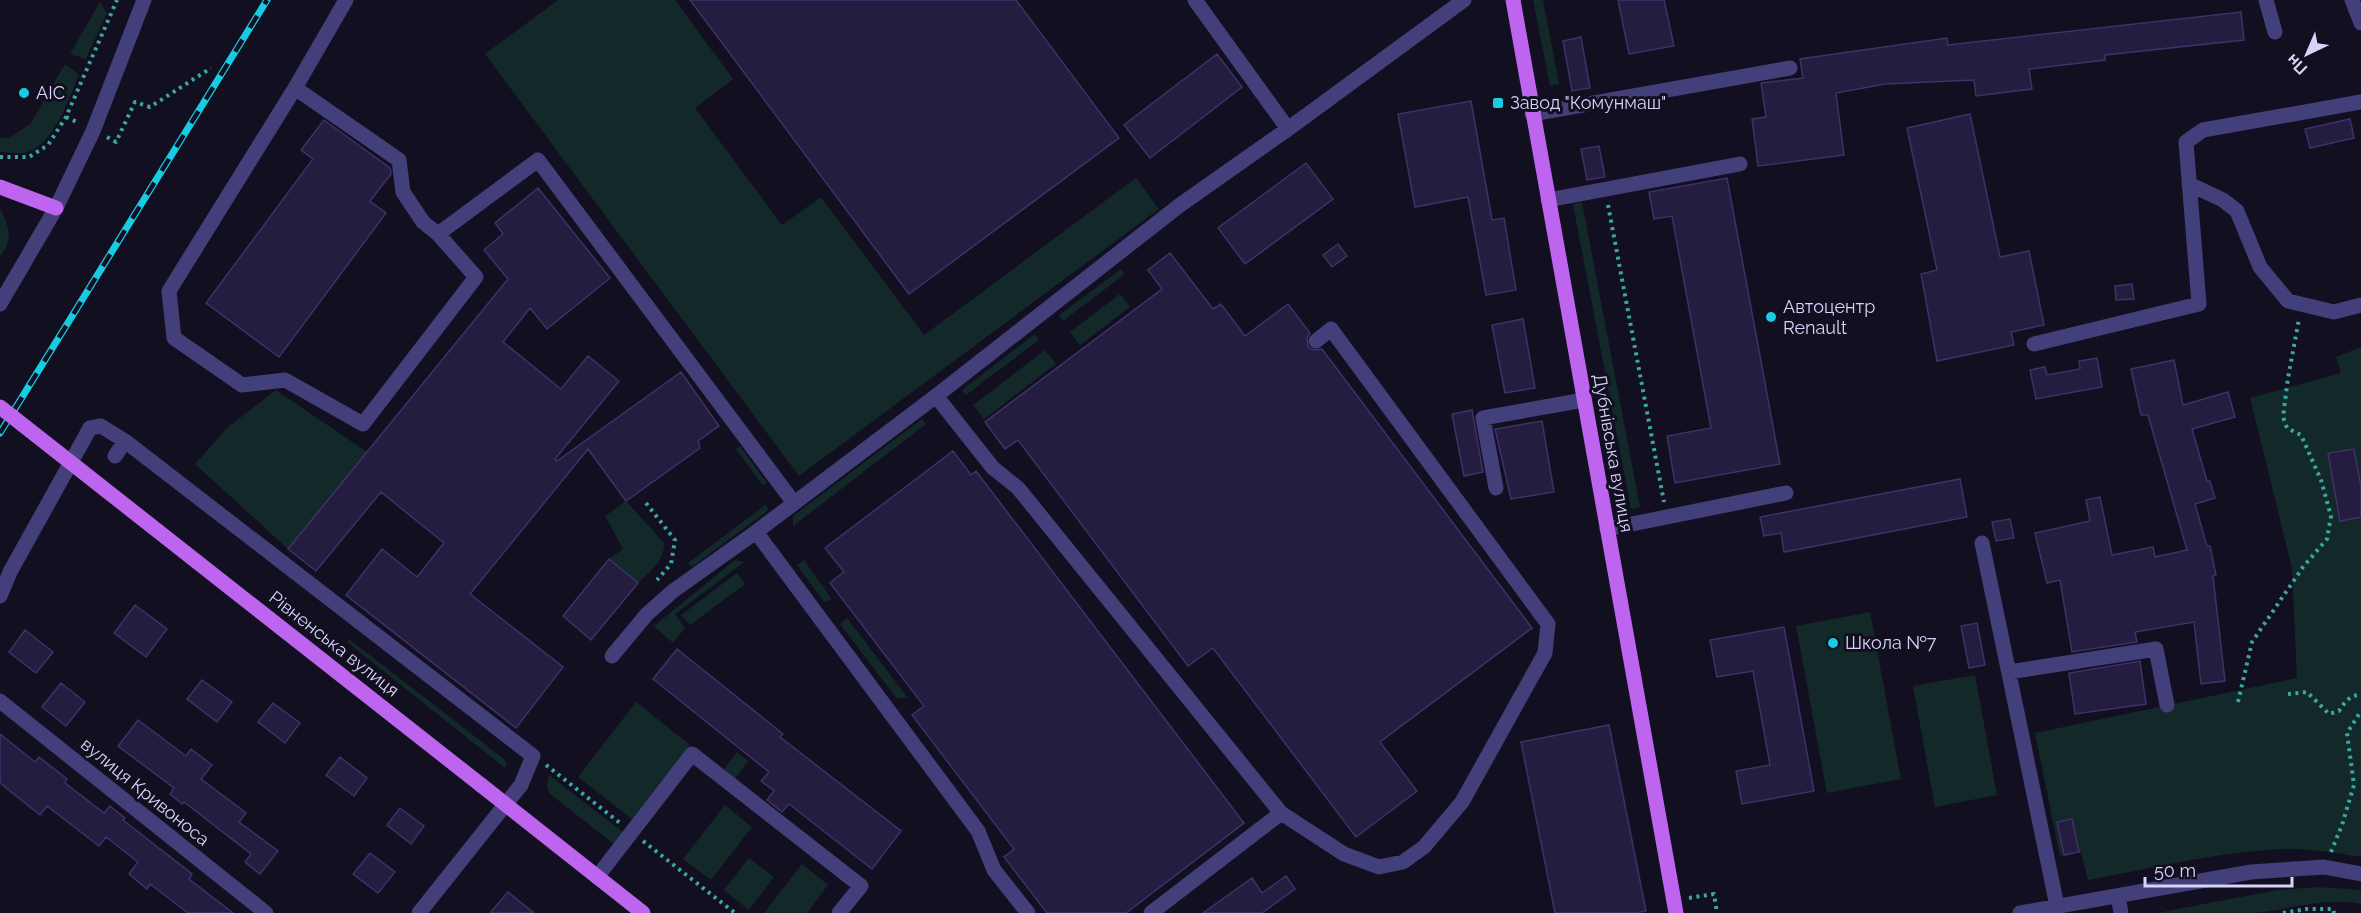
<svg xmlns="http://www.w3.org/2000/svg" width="2361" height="913" viewBox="0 0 2361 913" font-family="Raleway,sans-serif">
<rect width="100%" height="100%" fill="#120f20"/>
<path fill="#132929" d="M558 0H675L733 79 695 108 782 225 821 197 924 335 1136 178 1159 209 799 476 485 54Z
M1533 0H1543L1559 84 1550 86Z
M100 2 107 13 86 59 70 54Z
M65 64 79 75C69 98 54 144 28 152 21 155 8 152 0 152V137L9 138 31 123Z
M1582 202 1640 507 1631 509 1573 204Z
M0 209C9 226 14 240 0 256Z
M1121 269 1125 274 1063 321 1059 315Z
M1120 294 1130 307 1080 345 1070 332Z
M1035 334 1039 340 966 395 962 390Z
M2361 347V857C2331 852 2300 847 2269 850 2208 854 2148 869 2088 880L2081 852 2060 856 2035 733 2297 678 2292 568 2250 398 2341 373 2336 357Z
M1045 350 1056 364 984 419 973 405Z
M276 390 367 452 288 549 195 464 228 427Z
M922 419 926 424 793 526V516Z
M740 446 767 483 763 486 736 449Z
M626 501 664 543C665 561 650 571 638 583L609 559 623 549 605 516Z
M765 505 768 509 766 512 692 567 688 563Z
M735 560 744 562 675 614 685 628 673 643 654 626Z
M804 560 832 599 824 602 797 565Z
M737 573 745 584 690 625 681 615Z
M1870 612 1901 779 1827 793 1796 626Z
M847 618 907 697 897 699 840 624Z
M349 639 504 759 507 765 505 768 347 642Z
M1975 675 1997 795 1935 807 1913 686Z
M636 702 690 745 632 819 578 777Z
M737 752 748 761 730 785 722 772Z
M549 775 623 832 614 844 550 794 547 788Z
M725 805 752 827 711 880 683 859Z
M749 858 774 877 749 910 724 890Z
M802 864 828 885 807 913H764Z
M2319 887 2361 890V904C2326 897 2290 909 2255 913 2223 913 2189 913 2157 913L2277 890Z"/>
<path fill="#251d3f" stroke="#3d3269" stroke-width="1.5" d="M690 0H1016L1119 138 909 294Z
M1618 0H1664L1674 46 1629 54Z
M2241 12 2244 40 2105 55V60L2029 69 2032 89 1976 96 1974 80 1885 84 1836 93 1844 155 1758 166 1752 119 1766 117 1761 83 1803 78 1800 59 1947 38 1948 45Z
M1581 37 1590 88 1572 91 1563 41Z
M1217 54 1242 87 1150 158 1124 125Z
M1471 101 1492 220 1504 218 1516 290 1486 295 1468 197 1415 207 1398 114Z
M1970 114 2000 257 2029 251 2044 325 2011 332 2014 345 1937 361 1921 274 1937 270 1907 128Z
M2350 119 2354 138 2310 148 2305 129Z
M324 120 390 168 391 174 370 201 386 213 279 357 206 303 313 159 301 150Z
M1599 146 1605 177 1587 180 1581 149Z
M1306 163 1333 199 1245 264 1218 228Z
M1727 178 1780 464 1675 483 1667 436 1711 428 1672 216 1654 219 1649 192Z
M538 188 610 278 547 329 530 308 503 342 561 389 588 356 619 381 555 459 557 461 681 372 719 426 698 441 700 448 626 501 588 449 470 594 563 667 516 728 346 595 382 549 417 577 444 543 381 492 316 571 288 549 508 279 484 250 503 234 495 223Z
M1338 244 1347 256 1332 267 1323 255Z
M1170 253 1213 309 1221 304 1245 336 1288 304 1310 333 1307 338 1308 347 1313 350 1322 349 1532 628 1380 742 1417 791 1356 837 1213 648 1188 666 1018 440 1005 449 985 422 1162 289 1148 270Z
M2132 284 2134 299 2116 300 2115 286Z
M1523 319 1535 388 1505 393 1492 325Z
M2097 358 2102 387 2036 399 2030 370 2045 367 2047 375 2080 369 2079 361Z
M2174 360 2183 405 2228 392 2235 417 2192 429 2207 481H2210L2215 498 2195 504 2207 546H2210L2216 575 2213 576 2225 681 2201 684 2194 622 2135 632 2137 642 2072 652 2060 580 2047 583 2035 533 2090 521 2086 500 2100 497 2112 555 2153 547 2155 557 2187 550 2148 415H2141L2131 369Z
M1472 410 1483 472 1464 476 1452 414Z
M1542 421 1554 492 1511 499 1495 429Z
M2354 449 2361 487V517L2340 521 2328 453Z
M953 451 971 475 976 471 1244 823 1126 913H1047L1004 857 1014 849 912 715 924 706 830 583 844 572 825 548Z
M1960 479 1967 517 1784 552 1781 533 1764 536 1760 517Z
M2010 519 2014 538 1996 541 1992 522Z
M609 559 638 583 591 640 563 616Z
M135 605 167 629 146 657 114 633Z
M1977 623 1985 665 1969 668 1961 626Z
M1784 627 1814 791 1742 804 1736 771 1770 765 1753 671 1717 677 1710 640Z
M25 630 53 652 36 673 9 652Z
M677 649 783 734 780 737 901 831 872 869 789 804 782 812 767 800 774 791 761 781 769 772 653 679Z
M2140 661 2146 704 2075 714 2069 673Z
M202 680 232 702 217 722 187 699Z
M61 683 85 702 66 726 42 707Z
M273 703 300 723 285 743 258 722Z
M138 720 186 756 191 749 212 765 201 779 246 813 239 822 278 851 260 874 245 862 251 854 184 802 182 804 170 794 174 788 118 746Z
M1609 725 1646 911 1635 913H1555L1521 742Z
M0 734 35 762 39 757 67 779 65 783 104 813 110 806 125 818 123 820 192 874 189 879 233 913H188L150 884 147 889 129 874 138 862 106 837 99 846 47 806 40 815 0 783Z
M340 757 367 778 354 796 326 775Z
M400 808 424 826 411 844 387 825Z
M2072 819 2079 852 2064 855 2057 822Z
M370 853 395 872 378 893 353 874Z
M1286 876 1295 889 1262 913H1203L1252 878 1262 893Z
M508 892 534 913H490Z"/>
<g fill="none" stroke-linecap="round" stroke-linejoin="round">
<path stroke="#3aa7a2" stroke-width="4" stroke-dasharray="3 4.5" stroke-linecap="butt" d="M66 117 79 123
M107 137 116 142 135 102 150 107 211 68
M0 157H29L48 145 66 117 117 0
M1608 205 1664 502
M646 503 675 540 671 564 657 580
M2288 694 2307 692 2329 714 2339 711C2345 702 2349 695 2361 695
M2238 702 2252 642 2303 567 2327 539 2331 516 2321 480 2301 435 2287 428 2283 417 2288 378 2299 319
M546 765 620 823
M643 841 735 913
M2331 852 2342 825 2354 785 2347 733 2361 711
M1689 898 1714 894 1717 913
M2283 913 2307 909H2333L2334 913"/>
<path stroke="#423f7a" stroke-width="15" d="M1195 0 1288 129
M2266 0 2275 32
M2352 0 2361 23
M295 88 399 160 403 192 423 222 438 234 476 277 363 424 285 380 242 385 174 338 169 291 295 88 346 0
M1532 114 1790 68
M2189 184 2223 200 2237 211 2260 267 2288 301 2334 312 2361 305
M1548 200 1740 164
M438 234 538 160 794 503
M0 304 56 208 93 131 144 0
M2034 344 2199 304 2186 142 2203 130 2361 102
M936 396 993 468 1018 488 1281 813 1344 854 1379 867 1403 862 1424 847 1462 802 1545 653 1548 624 1331 329 1316 341
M115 456 125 441
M1496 488 1483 418 1584 400
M1607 529 1786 493
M756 532 978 831 994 870 1028 913
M1982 543 2057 906
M0 596 10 572 90 428 101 426 125 441 533 756 521 785 419 913
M612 656 647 614 673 591 756 532 936 396 1180 205 1288 129 1464 0
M2009 672 2156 649 2167 705
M0 701 266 913
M597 877 692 754 861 886 839 913
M2118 896 2121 913
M1151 913 1281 813
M2020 913 2251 872 2324 867 2361 874"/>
<path stroke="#bd65ef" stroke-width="15" d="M1513 0 1676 913
M0 187 56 208
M481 785 643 913"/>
<defs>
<path id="rail" d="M0 433 267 0"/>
</defs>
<use href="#rail" stroke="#17cbe2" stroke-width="7"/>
<use href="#rail" stroke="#120f20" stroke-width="4.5" stroke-dasharray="14" stroke-linecap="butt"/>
<path stroke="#bd65ef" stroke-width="15" d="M0 407 481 785"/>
</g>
<g fill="#17cbe2" stroke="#120f20" stroke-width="2">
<circle cx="24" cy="93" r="6"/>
<rect x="1492" y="97" width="12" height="12" rx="3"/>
<circle cx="1771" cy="317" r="6"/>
<circle cx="1833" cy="643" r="6"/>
</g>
<g text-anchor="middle" stroke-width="6" stroke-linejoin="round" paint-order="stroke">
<g font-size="18" fill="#d8d3fa" stroke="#120f20" text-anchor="start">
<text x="36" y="99">АІС</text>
<text x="1510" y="109">Завод "Комунмаш"</text>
<text x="1783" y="313">Автоцентр<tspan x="1783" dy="21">Renault</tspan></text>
<text x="1845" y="649">Школа №7</text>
</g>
<g font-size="18" fill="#d8d3fa" stroke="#120f20">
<text transform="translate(1613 453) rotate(80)" y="6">Дубнівська вулиця</text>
<text transform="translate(334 644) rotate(38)" y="6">Рівненська вулиця</text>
<text transform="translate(145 792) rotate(39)" y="6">вулиця Кривоноса</text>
</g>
</g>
<g transform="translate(2307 54) rotate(224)" stroke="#120f20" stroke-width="4.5" paint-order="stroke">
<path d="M0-4.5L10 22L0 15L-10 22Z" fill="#d8d3fa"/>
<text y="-9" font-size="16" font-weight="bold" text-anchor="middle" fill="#d8d3fa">Пн</text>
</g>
<path d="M2145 877v9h147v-9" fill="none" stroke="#d8d3fa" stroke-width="3"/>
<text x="2154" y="877" font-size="18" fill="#d8d3fa" stroke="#120f20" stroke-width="4.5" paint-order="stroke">50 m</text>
</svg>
